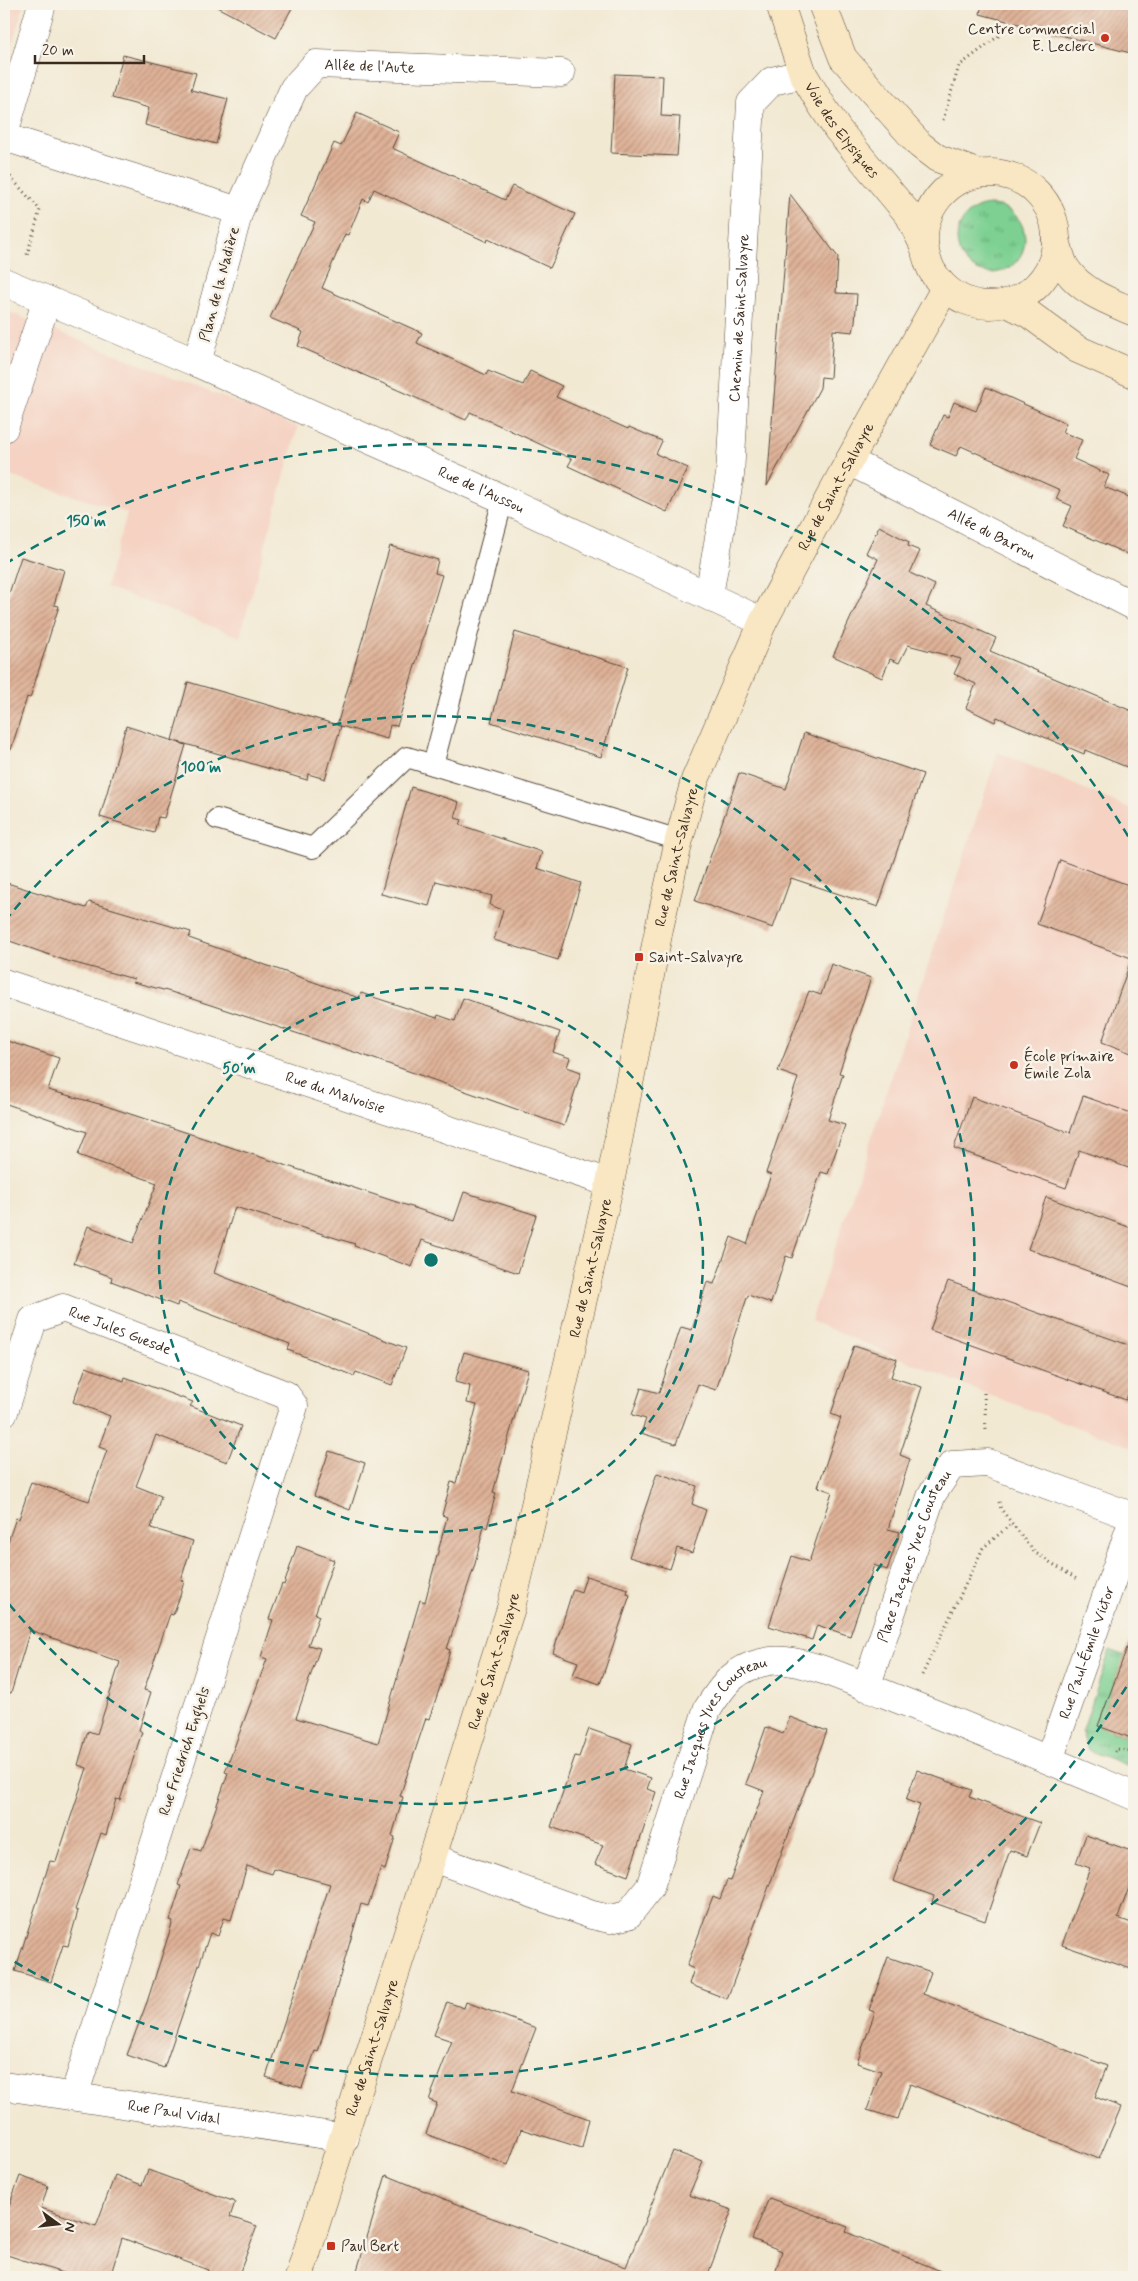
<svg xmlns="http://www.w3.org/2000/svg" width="1138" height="2281" viewBox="0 0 1138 2281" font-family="Mynerve,sans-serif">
<defs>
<pattern id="grass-tufts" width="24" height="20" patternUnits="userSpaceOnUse" patternTransform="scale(1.25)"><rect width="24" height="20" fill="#7dd092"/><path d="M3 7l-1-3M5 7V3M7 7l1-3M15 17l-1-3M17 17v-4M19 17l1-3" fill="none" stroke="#68a977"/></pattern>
<pattern id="building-hatch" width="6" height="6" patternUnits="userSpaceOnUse" patternTransform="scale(1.25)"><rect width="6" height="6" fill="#dfb298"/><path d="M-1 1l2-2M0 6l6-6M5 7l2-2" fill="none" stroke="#b6917b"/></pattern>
</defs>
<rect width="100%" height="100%" fill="#f7f3e8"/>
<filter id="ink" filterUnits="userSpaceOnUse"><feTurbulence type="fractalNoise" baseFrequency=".02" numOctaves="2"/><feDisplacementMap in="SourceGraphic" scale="10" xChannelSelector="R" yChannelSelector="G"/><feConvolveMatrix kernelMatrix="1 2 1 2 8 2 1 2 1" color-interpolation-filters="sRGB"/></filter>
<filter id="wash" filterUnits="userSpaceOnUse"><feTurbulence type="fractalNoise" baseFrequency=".0096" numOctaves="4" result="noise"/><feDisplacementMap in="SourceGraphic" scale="20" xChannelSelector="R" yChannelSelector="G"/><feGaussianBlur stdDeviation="1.12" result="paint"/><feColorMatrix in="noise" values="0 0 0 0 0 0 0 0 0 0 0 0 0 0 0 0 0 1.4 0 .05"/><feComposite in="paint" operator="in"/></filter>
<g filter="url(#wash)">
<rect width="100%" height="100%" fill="#f2e9d3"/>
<path fill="#f5d2c2" d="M4 4H24L4 72Z
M4 310 298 427 240 637 106 587 127 513 4 474Z
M998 752 1134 810V1448L984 1393 811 1321Z"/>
<path fill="url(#grass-tufts)" stroke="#5c7d58" d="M957 239a34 34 0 1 1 68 0a34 34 0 1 1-68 0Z
M1110 1650 1134 1659V1679L1118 1673 1098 1726 1134 1739V1768L1088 1750 1082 1732Z"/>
<g id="blocks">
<path fill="url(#building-hatch)" d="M211 4H294L276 38Z
M982 4H1134V54L980 14Z
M123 55 196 73 191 90 228 99 216 144 145 125 149 108 112 98Z
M615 74 663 76 661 116 680 117 677 156 611 153Z
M357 113 399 132 392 148 505 200 512 186 575 214 550 268 488 239 487 242 374 189 368 202 363 199 348 235 345 234 322 288 422 333 417 343 486 375 488 371 523 385 530 371 562 386 556 397 628 429 629 427 662 441 656 454 688 468 667 512 568 466 572 459 505 428 470 412 466 420 298 346 303 332 270 318 315 222 301 216 334 143 341 146Z
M790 194 838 257 836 293 857 294 855 322 853 332 833 330 830 378 821 377 820 388 767 486Z
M986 387 1066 423 1062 432 1082 440 1074 459 1109 475 1104 487 1134 499V557L1063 526 1072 506 1056 499 1060 490 961 446 956 456 930 445 943 415 948 417 954 402 976 411Z
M879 526 909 542 908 546 920 551 910 573 935 585 926 606 996 638 990 651 1134 712V770L1085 750 1084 754 997 717 995 722 966 708 976 684 954 674 961 659 908 645 899 663 890 659 882 678 833 656 878 559 866 553Z
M390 546 438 560 435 573 442 575 397 726 390 725 387 739 337 725Z
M21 557 64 570 54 605 59 606 30 698 27 697 11 750 4 749V609Z
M515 632 628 667 601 757 491 722Z
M188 682 341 726 325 779 308 774 307 780 172 740Z
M126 726 186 745 164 818 158 817 154 833 100 817Z
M804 733 923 774 878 907 791 878 773 928 695 901 739 773 786 789Z
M411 787 459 802 455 818 462 820 460 825 542 852 537 868 581 883 558 960 494 940 503 910 490 905 492 896 436 881 429 906 381 894Z
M1060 860 1134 887V959L1037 924Z
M4 882 86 908 89 902 191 932 189 938 359 998 361 993 437 1018 438 1015 455 1021 463 998 560 1032 553 1052 570 1058 567 1067 581 1072 564 1126 363 1055 171 992 133 982 134 979 64 960 4 939Z
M1130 963 1134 964V1054L1102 1042Z
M831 964 871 978 839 1073 843 1074 828 1120 845 1125 828 1174 821 1172 792 1258 786 1256 771 1303 748 1295 716 1390 698 1384 676 1444 641 1433 646 1419 632 1415 641 1388 659 1393 681 1327 692 1330 707 1282 714 1284 731 1237 747 1244 771 1175 766 1173 798 1078 778 1071 809 991 821 995Z
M4 1040 59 1058 48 1090 103 1105 454 1221 464 1192 536 1215 518 1273 422 1240 412 1267 354 1246 355 1244 235 1207 214 1273 406 1348 392 1385 356 1372 354 1376 288 1350 290 1344 178 1302 177 1306 111 1281 112 1277 74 1263 88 1226 133 1243 157 1183 78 1155 87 1132 4 1103Z
M1083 1096 1134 1114V1170L1079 1150 1066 1188 954 1148 972 1097 1070 1133Z
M1046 1197 1134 1229V1288L1028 1249Z
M948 1281 1134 1347V1379L1126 1400 930 1330Z
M854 1345 897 1359 891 1377 922 1387 900 1455 910 1459 888 1529 900 1532 887 1570 874 1565 850 1636 817 1625 812 1640 769 1626 792 1556 809 1562 832 1492 818 1487 841 1418 831 1414Z
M464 1352 528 1370 493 1492 496 1493 487 1528 484 1526 475 1564 447 1649 450 1650 441 1684 429 1719 426 1718 400 1796 403 1797 392 1836 395 1837 385 1870 381 1868 368 1906 361 1904 318 2052 315 2051 302 2088 266 2077 330 1884 274 1869 272 1874 247 1866 231 1920 224 1918 218 1936 210 1933 164 2068 127 2055 147 2002 173 1921 170 1920 181 1886 178 1885 191 1848 201 1851 228 1773 225 1772 267 1659 261 1657 273 1620 269 1619 282 1584 284 1585 297 1546 334 1560 315 1614 319 1616 308 1645 320 1648 296 1718 378 1743 420 1600 425 1602 447 1517 442 1515 451 1482 456 1483 477 1405 467 1403 470 1386 455 1382Z
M86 1367 124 1381 125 1377 193 1402 190 1406 241 1426 227 1462 156 1435 136 1486 161 1496 151 1528 193 1541 181 1580 184 1581 180 1596 173 1615 170 1614 144 1690 151 1692 139 1730 142 1732 120 1800 116 1799 106 1835 101 1833 75 1910 78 1911 68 1946 63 1945 51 1982 15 1971 50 1861 56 1862 87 1768 78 1765 88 1731 97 1734 120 1662 30 1630 11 1693 4 1692V1553L16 1518 19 1519 31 1482 89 1501 107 1450 99 1447 110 1416 73 1402Z
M329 1451 365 1463 350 1510 314 1496Z
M657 1473 697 1486 692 1504 706 1510 692 1553 677 1548 670 1569 629 1557Z
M586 1576 628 1589 627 1594 630 1595 600 1684 573 1675 578 1662 553 1653 573 1589 581 1592Z
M1131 1637 1134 1638V1739L1098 1726Z
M790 1717 827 1731 727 1999 689 1984 694 1969 687 1966 713 1896 720 1899 727 1880 730 1881 764 1791 746 1784 766 1727 783 1734Z
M589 1729 632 1744 624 1769 651 1778 647 1789 656 1792 628 1876 595 1864 603 1845 551 1827 575 1756 579 1757Z
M917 1770 972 1790 969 1797 1040 1823 1027 1856 1010 1850 985 1921 932 1902 934 1896 893 1881 920 1805 906 1800Z
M1086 1835 1134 1852V1873L1118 1918 1134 1924V1970L1062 1945 1090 1868 1076 1863Z
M888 1957 931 1972 923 1994 1107 2066 1095 2097 1121 2107 1099 2159 910 2084 898 2119 867 2110 881 2071 857 2063 875 2012 869 2010Z
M447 2002 464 2008 466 2002 536 2028 512 2091 589 2119 582 2148 521 2129 508 2165 426 2134 437 2103 429 2100 452 2041 434 2035Z
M673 2151 703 2162 689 2195 732 2210 707 2277H355L386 2175 476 2212 626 2267Z
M148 2170 235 2202 230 2217 257 2226 238 2277H206L208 2270 122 2238 110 2277H75L4 2254V2219L20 2176 48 2186 41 2208 96 2226 115 2175 142 2185Z
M769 2198 848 2227 846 2232 955 2277H774L782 2251 752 2239Z"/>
</g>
</g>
<g filter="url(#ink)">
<use href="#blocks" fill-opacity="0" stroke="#564739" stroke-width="1"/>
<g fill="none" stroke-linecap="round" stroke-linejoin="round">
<defs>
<path id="lane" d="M433 765 503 499
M217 819 313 848 407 757 679 840"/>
<g id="street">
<path d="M4 134 42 4"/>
<path d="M4 137 239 211 197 363 4 282"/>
<path id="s1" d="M239 211 294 88 316 64 561 73"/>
<path id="s2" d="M197 363 503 499 763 622"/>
<path d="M4 428 47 300"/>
<path id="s3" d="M849 461 1134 606"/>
<path id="s4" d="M709 595 730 475 751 103 772 81 803 74"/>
<path id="s5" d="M4 983 610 1183"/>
<path id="s6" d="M4 1412 33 1320 63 1308 286 1395 294 1406 74 2096"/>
<path id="s7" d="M866 1687 932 1494 952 1465 988 1463 1134 1517"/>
<path id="s8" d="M1049 1760 1134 1517"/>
<path id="s9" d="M433 1858 592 1915 610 1919 628 1915 650 1887 707 1710C724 1683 736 1666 770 1661 800 1656 856 1683 885 1694 969 1727 1052 1761 1134 1796"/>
<path id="s10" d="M4 2086 345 2138"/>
</g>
<g id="secondary">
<path id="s11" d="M780 4 803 74 821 104 838 130 909 215 924 246"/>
<path d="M822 4 843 58 920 145 937 158 977 173"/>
<circle cx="990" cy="239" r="66"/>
<path d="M1056 240C1059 249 1061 262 1067 270 1082 292 1111 302 1134 312"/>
<path d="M1007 303 1029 314 1077 349 1134 374"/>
<path id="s12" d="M299 2277 511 1608 610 1183 659 929 679 840 695 780 763 622 849 461 945 288"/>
</g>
</defs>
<use href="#lane" stroke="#564739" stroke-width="22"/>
<use href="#street" stroke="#564739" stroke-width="29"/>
<use href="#secondary" stroke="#564739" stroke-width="29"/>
<path stroke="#564739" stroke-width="3" stroke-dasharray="1 4" stroke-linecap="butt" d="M943 120 959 66 1000 35
M7 173 40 210 27 255
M984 1393 986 1430
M999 1502 1001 1509 1034 1552 1078 1580
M922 1675 983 1548 1012 1523
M1115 1752 1116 1749 1134 1751"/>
<use href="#lane" stroke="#fff" stroke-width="20"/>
<use href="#street" stroke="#fff" stroke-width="28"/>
<use href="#secondary" stroke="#f9e7c3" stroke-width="28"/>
</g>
</g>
<g fill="none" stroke="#0f766e" stroke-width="2.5" stroke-dasharray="9 6">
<circle cx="431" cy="1260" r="272"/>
<path d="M5 921A544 544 0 1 1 5 1599"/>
<path d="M1134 1674A816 816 0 0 1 5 1956M5 564A816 816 0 0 1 1134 846"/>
</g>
<g fill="#c8321e" stroke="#f7f3e8" stroke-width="2">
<circle cx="1105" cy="38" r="5"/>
<rect x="634" y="952" width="10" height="10" rx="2.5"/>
<circle cx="1014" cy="1065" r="5"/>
<rect x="326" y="2241" width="10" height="10" rx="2.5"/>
</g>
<g text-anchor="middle" stroke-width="5" stroke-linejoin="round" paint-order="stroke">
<g font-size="15" fill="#3b2a1e" stroke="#f7f3e8" text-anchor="start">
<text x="1095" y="34" text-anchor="end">Centre commercial<tspan x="1095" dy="17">E. Leclerc</tspan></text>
<text x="649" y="962">Saint-Salvayre</text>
<text x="1024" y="1061">École primaire<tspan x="1024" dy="17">Émile Zola</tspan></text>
<text x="341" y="2251">Paul Bert</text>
</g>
<g font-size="15" fill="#3b2a1e" stroke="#f7f3e8">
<text dy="5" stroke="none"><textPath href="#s1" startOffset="221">Allée de l'Aute</textPath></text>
<text dy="5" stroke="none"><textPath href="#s11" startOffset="142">Voie des Elysiques</textPath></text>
<text transform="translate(219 284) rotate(-75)" y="5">Plan de la Nadière</text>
<text dy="5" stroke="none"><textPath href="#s4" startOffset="279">Chemin de Saint-Salvayre</textPath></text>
<text dy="5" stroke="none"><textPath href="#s12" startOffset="1876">Rue de Saint-Salvayre</textPath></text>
<text dy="5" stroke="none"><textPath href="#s2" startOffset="311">Rue de l'Aussou</textPath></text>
<text dy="5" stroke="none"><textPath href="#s3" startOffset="160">Allée du Barrou</textPath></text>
<text dy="5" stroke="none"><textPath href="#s12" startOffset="1471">Rue de Saint-Salvayre</textPath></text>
<text dy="5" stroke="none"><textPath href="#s5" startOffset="349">Rue du Malvoisie</textPath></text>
<text dy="5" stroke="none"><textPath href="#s12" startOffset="1051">Rue de Saint-Salvayre</textPath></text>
<text dy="5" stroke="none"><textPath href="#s6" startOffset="190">Rue Jules Guesde</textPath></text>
<text dy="5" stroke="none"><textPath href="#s7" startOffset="140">Place Jacques Yves Cousteau</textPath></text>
<text dy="5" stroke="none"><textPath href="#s8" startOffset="114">Rue Paul-Émile Victor</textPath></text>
<text dy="5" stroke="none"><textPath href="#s12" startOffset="646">Rue de Saint-Salvayre</textPath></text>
<text dy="5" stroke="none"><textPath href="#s9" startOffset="421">Rue Jacques Yves Cousteau</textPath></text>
<text transform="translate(184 1751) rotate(-72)" y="5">Rue Friedrich Enghels</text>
<text dy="5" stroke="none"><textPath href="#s12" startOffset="241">Rue de Saint-Salvayre</textPath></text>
<text dy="5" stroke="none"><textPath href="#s10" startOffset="172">Rue Paul Vidal</textPath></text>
</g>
</g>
<circle cx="431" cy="1260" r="8" fill="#0f766e" stroke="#f7f3e8" stroke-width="2.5"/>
<g font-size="15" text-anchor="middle" font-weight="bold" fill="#0f766e" stroke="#f7f3e8" stroke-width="5" stroke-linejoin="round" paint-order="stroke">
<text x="86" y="526">150 m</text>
<text x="201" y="772">100 m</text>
<text x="239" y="1073">50 m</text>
</g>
<rect width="1138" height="2281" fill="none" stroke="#f7f3e8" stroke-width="20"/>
<g transform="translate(58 2224) rotate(105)" stroke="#f7f3e8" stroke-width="4" paint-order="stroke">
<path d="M0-4L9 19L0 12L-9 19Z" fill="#3b2a1e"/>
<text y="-8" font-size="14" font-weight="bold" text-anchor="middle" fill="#3b2a1e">N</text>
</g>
<path d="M35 55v8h109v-8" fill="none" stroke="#3b2a1e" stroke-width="2.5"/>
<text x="42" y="55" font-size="15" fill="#3b2a1e" stroke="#f7f3e8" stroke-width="4" paint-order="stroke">20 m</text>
</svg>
